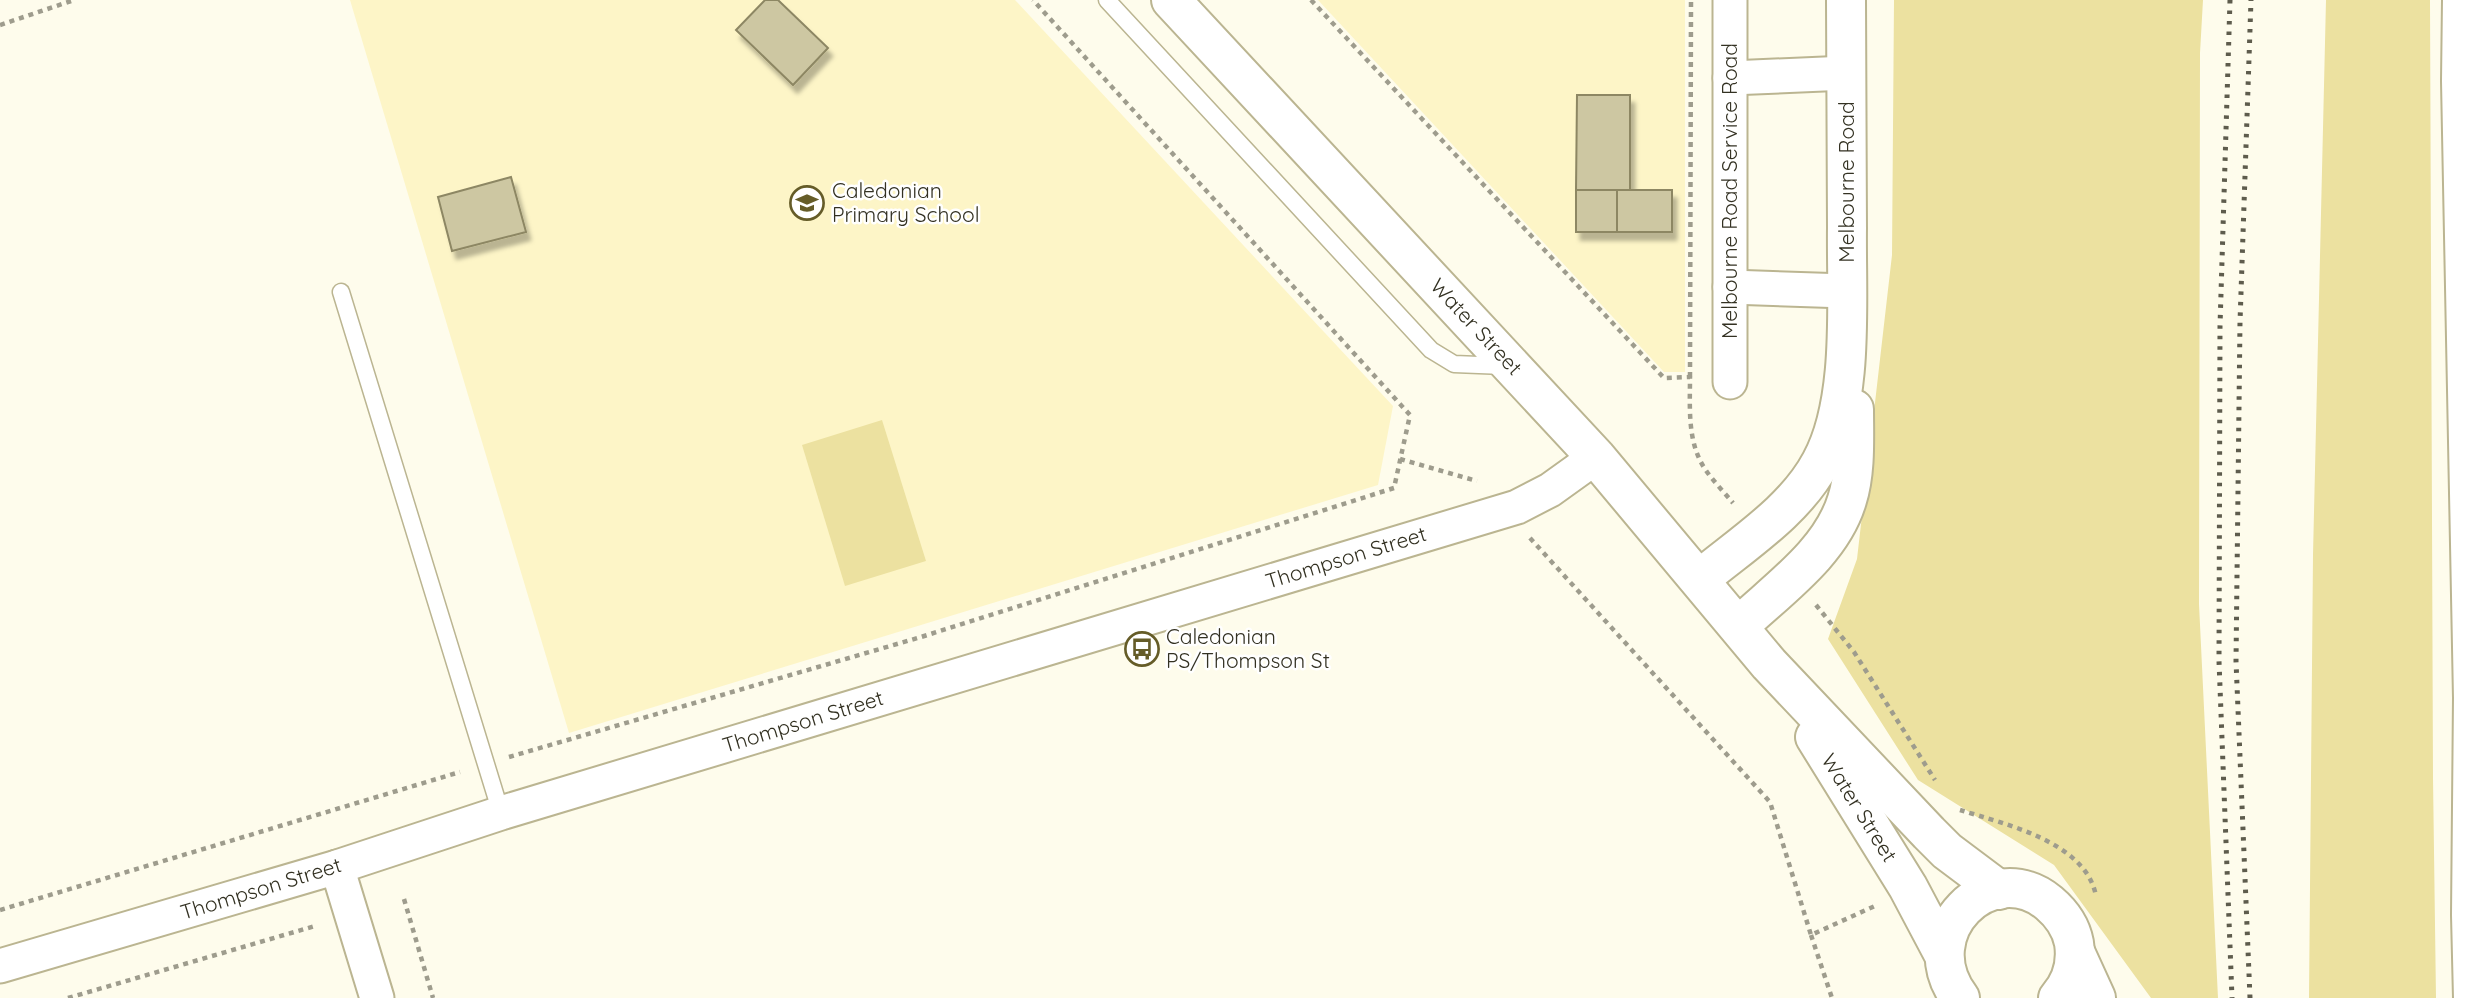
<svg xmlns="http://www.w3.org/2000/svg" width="2477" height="998" font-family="Quicksand,sans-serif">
  <defs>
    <filter id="shadow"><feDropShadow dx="4.5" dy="8" stdDeviation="2" flood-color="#0004"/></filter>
  </defs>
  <rect width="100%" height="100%" fill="#fefcec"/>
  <g fill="#fdf5c7">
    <path d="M350,0h665l378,406 -15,79 -809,248z"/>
    <path d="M1318,0h367v372h-21z"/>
  </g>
  <g fill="#ece1a0">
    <path d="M1894,0h309l-3,53 -1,551 19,394h-67l-97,-133 -136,-85 -90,-141 29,-80 35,-304z"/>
    <path d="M2326,0h104l3,778 3,220h-127l4,-443z"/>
    <path d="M882,420l44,141 -81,25 -43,-141z"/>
  </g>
  <g fill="#cdc7a2" stroke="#8d8764" stroke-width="2" filter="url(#shadow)">
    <path d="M765,0h13l50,48 -35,37 -57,-55z"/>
    <path d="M1577,95h53v95h-54z"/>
    <path d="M511,177l15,55 -74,19 -14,-54z"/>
    <rect x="1576" y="190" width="41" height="42"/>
    <rect x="1617" y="190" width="55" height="42"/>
  </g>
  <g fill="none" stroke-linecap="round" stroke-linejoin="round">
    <g stroke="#bbb591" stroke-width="19">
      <g id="lane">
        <path d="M1107,0l324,350 23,14 50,2"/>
        <path d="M341,292l160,521"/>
      </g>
    </g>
    <g stroke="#bbb591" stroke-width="37">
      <g id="street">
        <path d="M1730,78l117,-5"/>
        <path d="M1730,287l116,4"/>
        <path d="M1730,382v-382"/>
        <path d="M337,867l40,131"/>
        <path d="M0,966l337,-99 164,-54 1016,-306 33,-17 46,-33"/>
      </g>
    </g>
    <g stroke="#bbb591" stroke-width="42">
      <g id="secondary">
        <path d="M1171,0l425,457 173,207 160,169 18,18 52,39"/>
        <path d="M2462,0l-1,81 12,617 -2,217 2,83"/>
        <path d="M1700,579c42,-35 95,-68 121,-117 34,-62 25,-164 26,-234 0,-76 0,-152 -1,-228"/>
        <path d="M1739,626c39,-37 92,-73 108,-126 9,-28 7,-62 7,-91"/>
        <path d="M1815,737l93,150 36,68"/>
        <path d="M2075,952l21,46"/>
        <path d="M1960,998c-49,-65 30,-143 89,-95 13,11 22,24 25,40 3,20 -3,40 -16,55"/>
      </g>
    </g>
    <g stroke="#9e9c8d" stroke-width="4.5" stroke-dasharray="5 5" stroke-linecap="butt">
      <path d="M1311,0l353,378 26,-1c0,31 -3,65 15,92 8,12 19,23 28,34"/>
      <path d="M0,25l74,-25"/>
      <path d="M1690,377l1,-377"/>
      <path d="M1400,459l77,22"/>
      <path d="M1530,538l240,264 41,133 66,-30"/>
      <path d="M1816,605l38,47 81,128"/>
      <path d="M509,757l412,-120 473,-149 16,-73 -377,-415"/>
      <path d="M1960,810c45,14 126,32 136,86"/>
      <path d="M404,899l29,99"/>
      <path d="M0,910l460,-138"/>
      <path d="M1811,935l21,63"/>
      <path d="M68,998l247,-72"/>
    </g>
    <use href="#lane" stroke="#fff" stroke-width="16"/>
    <use href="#street" stroke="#fff" stroke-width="33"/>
    <use href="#secondary" stroke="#fff" stroke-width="38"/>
    <g stroke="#5e5c4d" stroke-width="5" stroke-dasharray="3.5 7" stroke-linecap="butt">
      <path d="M2230,0l-10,326 -1,335 13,337"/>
      <path d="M2250,998l-14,-337 4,-339 11,-322"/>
    </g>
  </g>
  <defs>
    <g id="school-ring" transform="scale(1.75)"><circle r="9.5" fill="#fff" stroke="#655c28" stroke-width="1.5"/><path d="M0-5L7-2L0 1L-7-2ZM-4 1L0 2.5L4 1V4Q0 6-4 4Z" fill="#655c28"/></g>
    <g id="bus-ring" transform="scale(1.75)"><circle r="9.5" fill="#fff" stroke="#655c28" stroke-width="1.5"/><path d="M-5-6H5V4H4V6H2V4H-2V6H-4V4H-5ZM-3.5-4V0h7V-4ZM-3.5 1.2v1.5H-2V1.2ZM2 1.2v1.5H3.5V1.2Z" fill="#655c28"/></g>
  </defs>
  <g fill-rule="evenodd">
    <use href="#school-ring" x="807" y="203"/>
    <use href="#bus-ring" x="1142" y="649"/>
  </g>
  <g text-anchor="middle" stroke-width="5" stroke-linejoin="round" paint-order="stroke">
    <g font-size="21" fill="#333122" stroke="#fff">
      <text transform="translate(1847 182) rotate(-90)" y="7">Melbourne Road</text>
      <text transform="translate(1730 191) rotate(-90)" y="7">Melbourne Road Service Road</text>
      <text transform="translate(1476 327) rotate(47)" y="7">Water Street</text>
      <text transform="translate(1346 558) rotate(-17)" y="7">Thompson Street</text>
      <text transform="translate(803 722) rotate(-17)" y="7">Thompson Street</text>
      <text transform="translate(1859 808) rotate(58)" y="7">Water Street</text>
      <text transform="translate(261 889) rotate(-17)" y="7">Thompson Street</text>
    </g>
    <g font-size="21" fill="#333122" stroke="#fff" text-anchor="start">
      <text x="832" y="198">Caledonian<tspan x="832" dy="24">Primary School</tspan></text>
      <text x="1166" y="644">Caledonian<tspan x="1166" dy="24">PS/Thompson St</tspan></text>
    </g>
  </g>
</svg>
